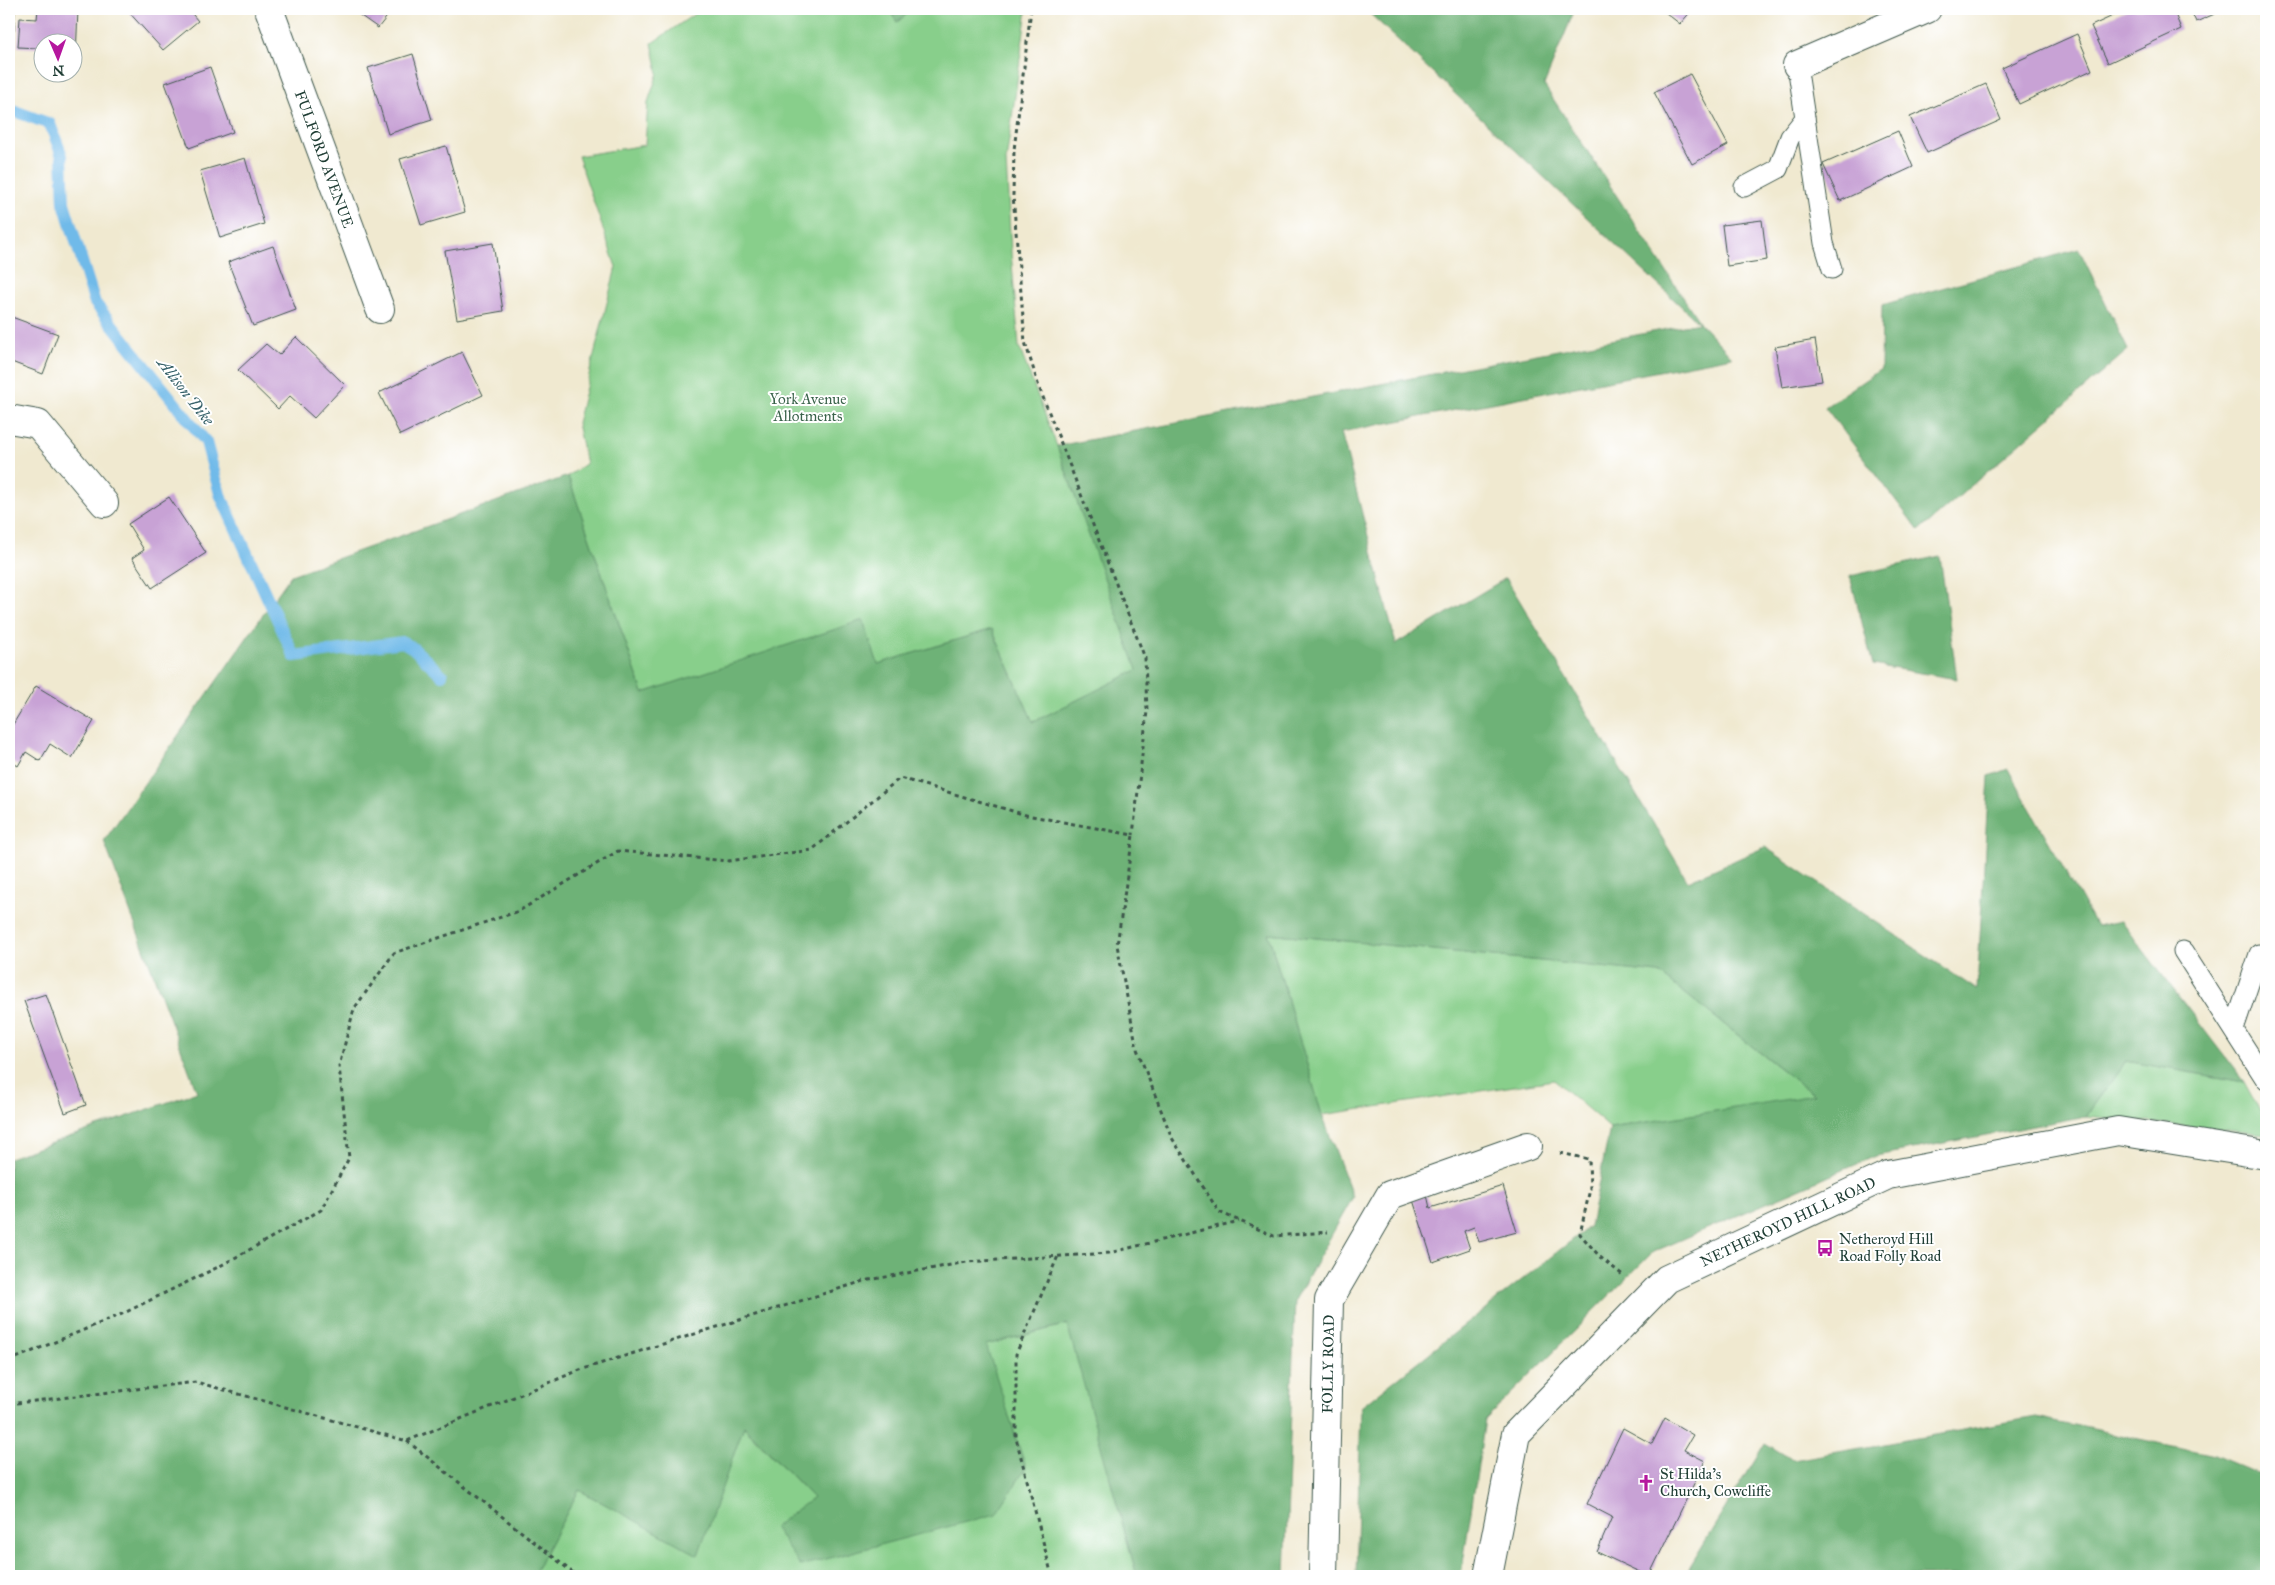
<svg xmlns="http://www.w3.org/2000/svg" width="2275" height="1585" font-family="'IM FELL Great Primer',serif">
  <rect width="100%" height="100%" fill="#fff"/>
  <filter id="ink" filterUnits="userSpaceOnUse"><feTurbulence type="fractalNoise" baseFrequency=".02" numOctaves="2"/><feDisplacementMap in="SourceGraphic" scale="10" xChannelSelector="R" yChannelSelector="G"/><feConvolveMatrix kernelMatrix="1 2 1 2 8 2 1 2 1" color-interpolation-filters="sRGB"/></filter>
  <filter id="wash" filterUnits="userSpaceOnUse"><feTurbulence type="fractalNoise" baseFrequency=".0096" numOctaves="4" result="noise"/><feDisplacementMap in="SourceGraphic" scale="20" xChannelSelector="R" yChannelSelector="G"/><feGaussianBlur stdDeviation="1.12" result="paint"/><feColorMatrix in="noise" values="0 0 0 0 0 0 0 0 0 0 0 0 0 0 0 0 0 1.4 0 .05"/><feComposite in="paint" operator="in"/></filter>
  <g filter="url(#wash)">
    <rect width="100%" height="100%" fill="#f0e9d0"/>
    <g fill="#88cf8b" stroke="#548660">
      <path d="M702,9h186l9,13 16,-13h114l-21,152 5,91 8,95 38,99 81,224 -105,52 -41,-93 -114,35 -15,-43 -220,72 -75,-217 18,-12 -9,-41 39,-156 -38,-111 67,-11 3,-43 10,-29 -6,-30z"/>
      <path d="M1268,933l391,40 156,123 -205,32 -56,-48 -232,35z"/>
      <path d="M2126,1061l118,21 22,40v12l-180,-18z"/>
      <path d="M1068,1324l69,252h-604l46,-86 119,64 45,-128 70,72 -13,68 186,-221z"/>
    </g>
    <g fill="#6eb277" stroke="#467856">
      <path d="M888,9h25l-16,13z"/>
      <path d="M1365,9h210l-31,76 156,238 32,34 -391,75 55,212 110,-66 182,303 77,-34 212,143 12,-214 19,-7 88,157 25,-5 123,161 -118,-21 -40,55 -210,40 -223,96 -168,168 -24,156h-105l5,-169 229,-181 20,-98 204,-33 -155,-122 -391,-40 54,182 31,82 -58,103 -10,276h-148l-70,-252 -81,21 40,123 -30,46 -196,52 -26,-39 39,-29 -69,-72 -46,129 -119,-65 -46,86h-524v-418l188,-66 -93,-251 187,-266 277,-99 75,217 220,-73 15,44 114,-35 41,93 104,-52 -80,-224 642,-123z"/>
      <path d="M2079,249l49,101 -209,181 -94,-124 56,-38 1,-64z"/>
      <path d="M1940,556l17,123 -84,-14 -23,-89z"/>
      <path d="M2036,1417l178,38 52,22v99h-582l81,-133 28,17z"/>
    </g>
    <g fill="none" stroke-linecap="round" stroke-linejoin="round">
      <path stroke="#70bae9" stroke-width="12" d="M9,109l41,15 12,32 2,47 31,100 111,139 14,52 74,162 109,-14 10,6 29,27"/>
    </g>
    <g id="blocks">
      <g fill="#c8a2d5">
        <path d="M9,9h6l-1,22h-5z"/>
        <path d="M38,9h40l-2,48h-4v-15h-30v14h-5v-8l-19,-1 2,-29 17,1z"/>
        <path d="M126,9h62l10,12 -35,29z"/>
        <path d="M351,9h42l-15,19z"/>
        <path d="M1661,9h32l-13,15z"/>
        <path d="M2128,9h45l8,20 -73,34 -17,-37z"/>
        <path d="M2190,9h36l-30,13z"/>
        <path d="M2077,34l15,36 -73,34 -17,-36z"/>
        <path d="M413,54l19,66 -44,14 -20,-66z"/>
        <path d="M210,67l23,65 -44,16 -24,-65z"/>
        <path d="M1690,74l38,71 -36,19 -38,-72z"/>
        <path d="M1986,84l15,36 -74,33 -17,-36z"/>
        <path d="M1898,131l15,36 -73,34 -17,-37z"/>
        <path d="M446,146l19,66 -44,13 -21,-66z"/>
        <path d="M245,158l19,66 -44,14 -20,-67z"/>
        <path d="M1762,220l5,40 -40,6 -5,-41z"/>
        <path d="M493,243l10,68 -46,8 -12,-68z"/>
        <path d="M273,246l23,64 -43,16 -25,-64z"/>
        <path d="M9,316l49,18 -15,40 -34,-13z"/>
        <path d="M296,337l49,48 -31,33 -24,-22 -12,13 -40,-39 28,-26 13,11z"/>
        <path d="M1815,340l7,41 -40,6 -7,-40z"/>
        <path d="M462,352l21,43 -83,40 -21,-42z"/>
        <path d="M169,497l37,56 -54,35 -20,-30 12,-8 -16,-26z"/>
        <path d="M36,686l58,35 -22,37 -22,-14 -10,17 -14,-9 -8,14 -9,-6v-29z"/>
        <path d="M46,994l40,111 -21,8 -41,-112z"/>
        <path d="M1503,1186l14,46 -38,10 -5,-15 -10,4 6,18 -37,13 -20,-62 14,-5 3,13z"/>
        <path d="M1665,1418l28,17 -9,15 21,11 -56,115h-1l-51,-24 15,-35 -25,-13 36,-76 29,16z"/>
      </g>
    </g>
  </g>
  <g filter="url(#ink)">
    <use href="#blocks" fill-opacity="0" stroke="#3e574b" stroke-width="1"/>
    <g fill="none" stroke-linecap="round" stroke-linejoin="round">
      <g stroke="#3e574b" stroke-width="21">
        <g id="service">
          <path d="M1797,65l27,178 8,26"/>
          <path d="M1744,187l34,-18 12,-32 15,-19"/>
          <path d="M2183,951l83,129"/>
          <path d="M2234,1029l25,-75"/>
        </g>
      </g>
      <g stroke="#3e574b" stroke-width="30">
        <g id="minor">
          <path d="M269,9l111,300"/>
          <path d="M1797,65l130,-56"/>
          <path d="M9,419l29,5 66,79"/>
          <path d="M1323,1576l6,-276 61,-105 138,-49"/>
          <path d="M1488,1576l28,-142 151,-155 221,-104 230,-44 148,24"/>
        </g>
      </g>
      <g stroke="#3e574b" stroke-width="3" stroke-dasharray="4 4" stroke-linecap="butt">
        <path d="M1031,9l-17,141 -1,45 12,147 14,45 106,271 2,53 -14,124"/>
        <path d="M1560,1153l29,6 1,30 -10,45 20,23 24,19"/>
        <path d="M9,1361l113,-47 98,-48 101,-56 28,-52 -10,-92 15,-57 40,-56 125,-42 99,-60 110,10 84,-11 88,-72 126,37 107,20 -16,110 20,104 35,89 47,74 55,24 54,-4"/>
        <path d="M9,1404l187,-22 211,59 173,-71 284,-89 103,-19 142,-9 130,-32"/>
        <path d="M407,1441l170,135"/>
        <path d="M1052,1576l-36,-138v-84l42,-98"/>
      </g>
      <use href="#service" stroke="#fff" stroke-width="19"/>
      <use href="#minor" stroke="#fff" stroke-width="28"/>
    </g>
  </g>
  <defs>
    <g id="bus-bare" transform="scale(1.35)"><path d="M-5-6H5V4H4V6H2V4H-2V6H-4V4H-5ZM-3.5-4V0h7V-4ZM-3.5 1.2v1.5H-2V1.2ZM2 1.2v1.5H3.5V1.2Z" fill="#b5179e" stroke="#fff" stroke-width="2.5" paint-order="stroke"/></g>
    <g id="church-bare" transform="scale(1.35)"><path d="M-1.2-6h2.4v3.5h3.3v2.4h-3.3V6h-2.4V-.1h-3.3v-2.4h3.3Z" fill="#b5179e" stroke="#fff" stroke-width="2.5" paint-order="stroke"/></g>
  </defs>
  <g fill-rule="evenodd">
    <use href="#bus-bare" x="1825" y="1248"/>
    <use href="#church-bare" x="1646" y="1483"/>
  </g>
  <g text-anchor="middle" stroke-width="4" stroke-linejoin="round" paint-order="stroke">
    <g font-size="15" fill="#1f3d34" stroke="#fff">
      <text transform="translate(324 159) rotate(70)" y="5">FULFORD AVENUE</text>
      <text transform="translate(1788 1222) rotate(-25)" y="5">NETHEROYD HILL ROAD</text>
      <text transform="translate(1328 1364) rotate(-89)" y="5">FOLLY ROAD</text>
    </g>
    <g font-size="15" fill="#39624a" stroke="#fff">
      <text x="808" y="404">York Avenue<tspan x="808" dy="17">Allotments</tspan></text>
    </g>
    <g font-size="15" fill="#1f3d34" stroke="#fff" text-anchor="start">
      <text x="1839" y="1244">Netheroyd Hill<tspan x="1839" dy="17">Road Folly Road</tspan></text>
      <text x="1660" y="1479">St Hilda's<tspan x="1660" dy="17">Church, Cowcliffe</tspan></text>
    </g>
    <g font-size="16" font-style="italic" fill="#37626a" stroke="#fff">
      <text transform="translate(186 391) rotate(52)" y="6">Allison Dike</text>
    </g>
  </g>
  <rect width="2275" height="1585" fill="none" stroke="#fff" stroke-width="30"/>
  <g transform="translate(58 58) rotate(178)"><circle r="24" fill="#ffffff" stroke="#a5b1ae"/>
  <path d="M0-4L9 19L0 12L-9 19Z" fill="#b5179e"/>
  <text y="-8" font-size="14" font-weight="bold" text-anchor="middle" fill="#1f3d34">N</text>
  </g>
</svg>
